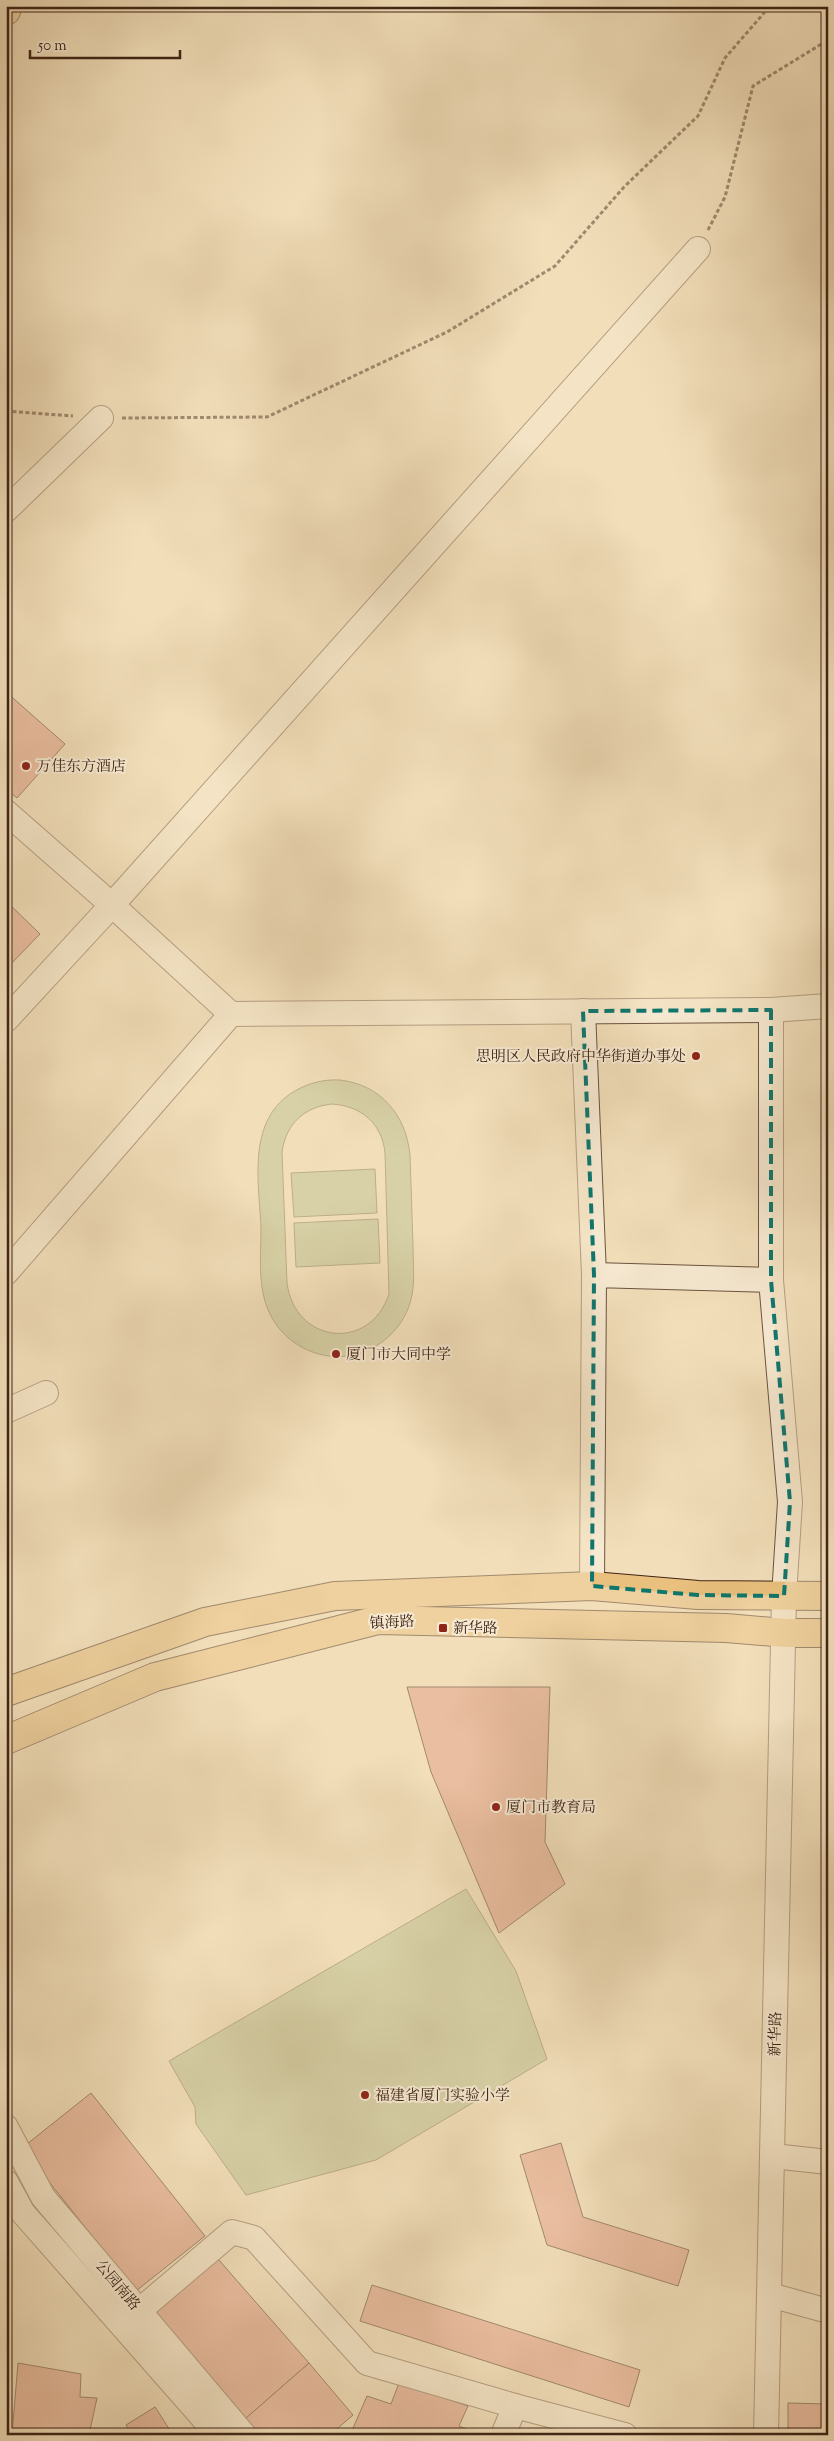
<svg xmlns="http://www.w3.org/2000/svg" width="834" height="2441" font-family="'Sorts Mill Goudy','Noto Serif SC',serif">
  <rect width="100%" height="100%" fill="#f2dfba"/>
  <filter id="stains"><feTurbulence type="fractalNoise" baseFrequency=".004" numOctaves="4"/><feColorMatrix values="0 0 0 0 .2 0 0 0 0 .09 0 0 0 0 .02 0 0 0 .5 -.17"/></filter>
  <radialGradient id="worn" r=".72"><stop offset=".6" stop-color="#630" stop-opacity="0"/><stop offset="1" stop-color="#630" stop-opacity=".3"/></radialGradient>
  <g fill="#b9c291" stroke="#7c7354" fill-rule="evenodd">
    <path d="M340,1080c41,5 66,35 70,75 1,30 2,60 3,91 0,16 2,33 -1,49 -7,38 -44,66 -83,61 -25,-3 -48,-19 -59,-42 -13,-26 -9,-59 -9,-86 -2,-45 -14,-104 29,-134 15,-10 32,-15 50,-14zM332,1104c29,2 50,19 53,49l4,141c-19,58 -94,50 -102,-11l-5,-131c4,-28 22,-45 50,-48z"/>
    <path d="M375,1169l2,44 -83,4 -3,-44z"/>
    <path d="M378,1219l2,44 -84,4 -2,-44z"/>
    <path d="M466,1889l50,82 31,88 -171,101 -130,35 -50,-71 -1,-17 -26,-46z"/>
  </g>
  <g fill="#e09782" stroke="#3f2416">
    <path d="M6,692l59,52 -48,54 -11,-9z"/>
    <path d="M6,901l34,33 -34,35z"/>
    <path d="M407,1687h143l-5,155 20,42 -66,49 -68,-161z"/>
    <path d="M91,2093l114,143 -69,55 -114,-143z"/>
    <path d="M561,2143l22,74 106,33 -11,36 -131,-41 -27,-90z"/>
    <path d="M218,2259l91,104 -64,56 -91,-105z"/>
    <path d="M372,2285l268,85 -11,37 -269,-86z"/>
    <path d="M18,2363l63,11 -1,23 17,1 -8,37h-77z"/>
    <path d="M309,2363l44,52 -23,20h-72l-13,-16z"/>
    <path d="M399,2383l69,23 -9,20 22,9h-131l17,-39 24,8z"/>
    <path d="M788,2403l40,1v31h-40z"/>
    <path d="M155,2407l18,28h-41l-6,-10z"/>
  </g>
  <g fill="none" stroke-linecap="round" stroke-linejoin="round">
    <g stroke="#6c533f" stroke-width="26">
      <g id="minor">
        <path d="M698,249l-586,656 119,109 540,-4"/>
        <path d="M6,510l95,-92"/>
        <path d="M6,812l106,93 -106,115"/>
        <path d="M583,1011l11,264"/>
        <path d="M6,1273l225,-259"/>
        <path d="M771,1280v-270l57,-4"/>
        <path d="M6,1411l40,-18"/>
        <path d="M592,1586l2,-311 177,5 19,222 -6,94 -18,839"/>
        <path d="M6,2127l37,70 201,238"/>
        <path d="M773,2156l55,6"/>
        <path d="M6,2182l17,31 195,222"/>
        <path d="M770,2295l58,16"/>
        <path d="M140,2310l92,-78 22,6 113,125 148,43"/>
        <path d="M503,2435l12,-29 110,29"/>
      </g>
    </g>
    <g stroke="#3f2416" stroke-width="30">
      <g id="major">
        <path d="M6,11l2,-5"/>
        <path d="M6,1692l199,-70 130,-26 257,-10 106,9 130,1"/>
        <path d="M6,1740l149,-63 223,-57 348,8 59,5h43"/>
      </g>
    </g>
    <g stroke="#3f2416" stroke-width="3" stroke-dasharray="4 2.5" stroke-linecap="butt">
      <path d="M708,230l17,-33 28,-111 75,-46"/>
      <path d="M6,411l67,5"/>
      <path d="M122,418l145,-1 180,-85 108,-66 69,-79 74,-71 27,-58 45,-52"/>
    </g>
    <use href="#minor" stroke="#f7ead2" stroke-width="24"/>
    <use href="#major" stroke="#e9c07d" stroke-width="28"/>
  </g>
  <path d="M0 0H834V2441H0ZM771,1010v270l19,222 -6,94 -86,-1 -106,-9 2,-311 -11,-264z" fill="#f2dfba" fill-opacity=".55" fill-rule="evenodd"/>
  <path fill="none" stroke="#0f766e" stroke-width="4" stroke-dasharray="10 6" stroke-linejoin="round" d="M771,1010v270l19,222 -6,94 -86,-1 -106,-9 2,-311 -11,-264z"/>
  <g fill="#8f2418" stroke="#f7ead2" stroke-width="2">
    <circle cx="26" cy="766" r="5"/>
    <circle cx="696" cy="1056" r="5"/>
    <circle cx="336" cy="1354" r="5"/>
    <rect x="438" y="1623" width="10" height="10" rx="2.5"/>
    <circle cx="496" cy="1807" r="5"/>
    <circle cx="365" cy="2095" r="5"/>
  </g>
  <g text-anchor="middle" stroke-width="4" stroke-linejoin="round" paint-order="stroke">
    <g font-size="15" fill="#3f2416" stroke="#f7ead2" text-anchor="start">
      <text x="36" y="771">万佳东方酒店</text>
      <text x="686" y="1061" text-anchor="end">思明区人民政府中华街道办事处</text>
      <text x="346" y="1359">厦门市大同中学</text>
      <text x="453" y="1633">新华路</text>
      <text x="506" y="1812">厦门市教育局</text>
      <text x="375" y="2100">福建省厦门实验小学</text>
    </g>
    <g font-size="15" fill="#3f2416" stroke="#f7ead2">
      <text transform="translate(392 1622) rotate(-3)" y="5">镇海路</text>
      <text transform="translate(775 2034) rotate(-89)" y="5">新华路</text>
      <text transform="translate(118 2285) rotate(50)" y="5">公园南路</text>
    </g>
  </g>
  <rect width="834" height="2441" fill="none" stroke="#f2dfba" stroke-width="25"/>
  <rect x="8" y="8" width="819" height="2426" fill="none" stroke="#3f2416" stroke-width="2.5"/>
  <rect x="12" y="12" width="809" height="2416" fill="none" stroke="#3f2416"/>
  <path d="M30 50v8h150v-8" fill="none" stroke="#3f2416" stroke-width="2.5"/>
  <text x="38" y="50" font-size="15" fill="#3f2416" stroke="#f7ead2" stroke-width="4" paint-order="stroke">50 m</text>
  <rect width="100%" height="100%" filter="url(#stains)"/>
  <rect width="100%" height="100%" fill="url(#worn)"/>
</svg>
